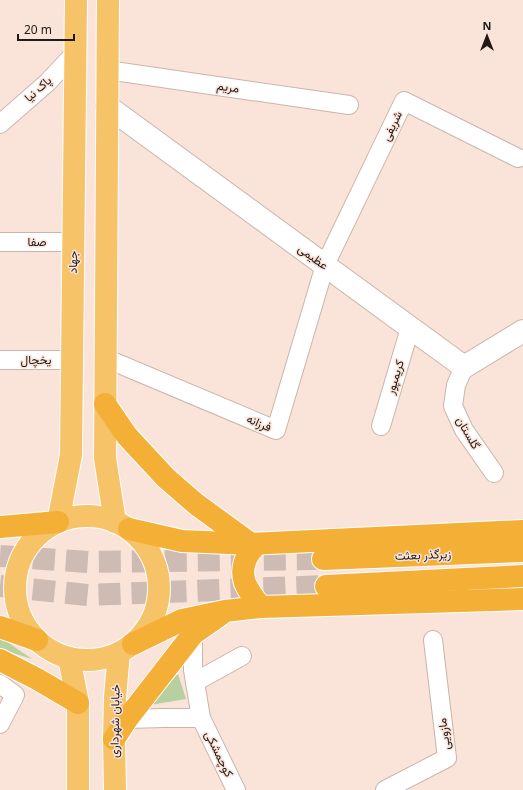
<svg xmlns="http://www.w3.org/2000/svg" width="523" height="790" font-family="'Noto Sans',Vazirmatn,sans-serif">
  <rect width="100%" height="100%" fill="#fae4da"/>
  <g fill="#b6d19f">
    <path d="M0,637l32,22 -32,-10z"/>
    <path d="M178,674l8,25 -36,6 13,-17z"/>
  </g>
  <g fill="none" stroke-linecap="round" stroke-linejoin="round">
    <g stroke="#cebbb3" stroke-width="22" stroke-dasharray="22 11" stroke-linecap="butt">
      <path d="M0,556l88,6 235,-3"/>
      <path d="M0,586l88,9 238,-9"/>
    </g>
    <g stroke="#cab5ab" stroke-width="20">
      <g id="minor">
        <path d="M107,70l242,35"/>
        <path d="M0,124l48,-42 27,-29"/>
        <path d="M0,242h73"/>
        <path d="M105,358l171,72 49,-165 79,-164 114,57"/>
        <path d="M0,360h72"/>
        <path d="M464,367l-8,18 -3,21 11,24 30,43"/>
        <path d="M381,426l29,-98"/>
        <path d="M193,634v36l8,48 35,72"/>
        <path d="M195,682l47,-26"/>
        <path d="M0,684l15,11 -15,29"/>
        <path d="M127,719l37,-1h37"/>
        <path d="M385,790l62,-32 -14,-118"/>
      </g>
    </g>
    <g stroke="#cab5ab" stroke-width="24">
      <path id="tertiary" d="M107,106l357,261 59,-36"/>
    </g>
    <g stroke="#fff" stroke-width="24">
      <g id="primary">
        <path d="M108,0l-3,458 10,64"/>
        <circle cx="87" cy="588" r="72"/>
        <path d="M58,522l13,-67 5,-455"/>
        <path d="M69,658l9,45v87"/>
        <path d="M115,790l-1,-51 1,-42 4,-44"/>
      </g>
    </g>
    <g stroke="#fff" stroke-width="24">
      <g id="trunk">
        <path d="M105,404l22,32 39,42 30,26 55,40"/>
        <path d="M0,527l58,-5"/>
        <path d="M129,529l53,12 69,3 272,-13"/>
        <path d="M258,544c-12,9 -18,24 -13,39 4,9 10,17 16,24"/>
        <path d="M323,559l200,-8"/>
        <path d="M326,586l197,-10"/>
        <path d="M0,627l37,13"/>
        <path d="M133,644l49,-24 43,-9 36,-4 262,-8"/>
        <path d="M0,660l37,19 41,24"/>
        <path d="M114,739l13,-20 66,-85 27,-19"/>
      </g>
    </g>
    <use href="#minor" stroke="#fff" stroke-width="18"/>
    <use href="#tertiary" stroke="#fff" stroke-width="22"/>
    <use href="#primary" stroke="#f6c368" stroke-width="22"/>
    <use href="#trunk" stroke="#f3af36" stroke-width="22"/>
  </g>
  <g text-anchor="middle" stroke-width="3" stroke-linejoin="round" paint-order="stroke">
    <g font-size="12" fill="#201915" stroke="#fae4da">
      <text transform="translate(228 87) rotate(8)" y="4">مریم</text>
      <text transform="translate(38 89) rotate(-42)" y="4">پاک نیا</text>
      <text transform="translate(392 126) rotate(-64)" y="4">شریفی</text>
      <text x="37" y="246">صفا</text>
      <text transform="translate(313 257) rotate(36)" y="4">عظیمی</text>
      <text transform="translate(73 262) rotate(-89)" y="4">جهاد</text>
      <text x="36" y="364">یخچال</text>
      <text transform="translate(395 377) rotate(-73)" y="4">کریمپور</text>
      <text transform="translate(259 423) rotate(23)" y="4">فرزانه</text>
      <text transform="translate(468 433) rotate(60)" y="4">گلستان</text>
      <text transform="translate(423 555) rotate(-2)" y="4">زیرگذر بعثت</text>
      <text transform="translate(115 721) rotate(-89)" y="4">خیابان شهرداری</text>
      <text transform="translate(444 734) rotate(-97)" y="4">مازویی</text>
      <text transform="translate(219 754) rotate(64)" y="4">کوچمشکی</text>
    </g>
  </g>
  <g transform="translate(487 36)" stroke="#fae4da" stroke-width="3" paint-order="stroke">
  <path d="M0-3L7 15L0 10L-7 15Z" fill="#201915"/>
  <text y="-6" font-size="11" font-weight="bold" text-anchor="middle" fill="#201915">N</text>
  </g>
  <path d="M18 34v6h56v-6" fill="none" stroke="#201915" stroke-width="2"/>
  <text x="24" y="34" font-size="12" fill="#201915" stroke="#fae4da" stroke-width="3" paint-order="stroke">20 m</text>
</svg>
